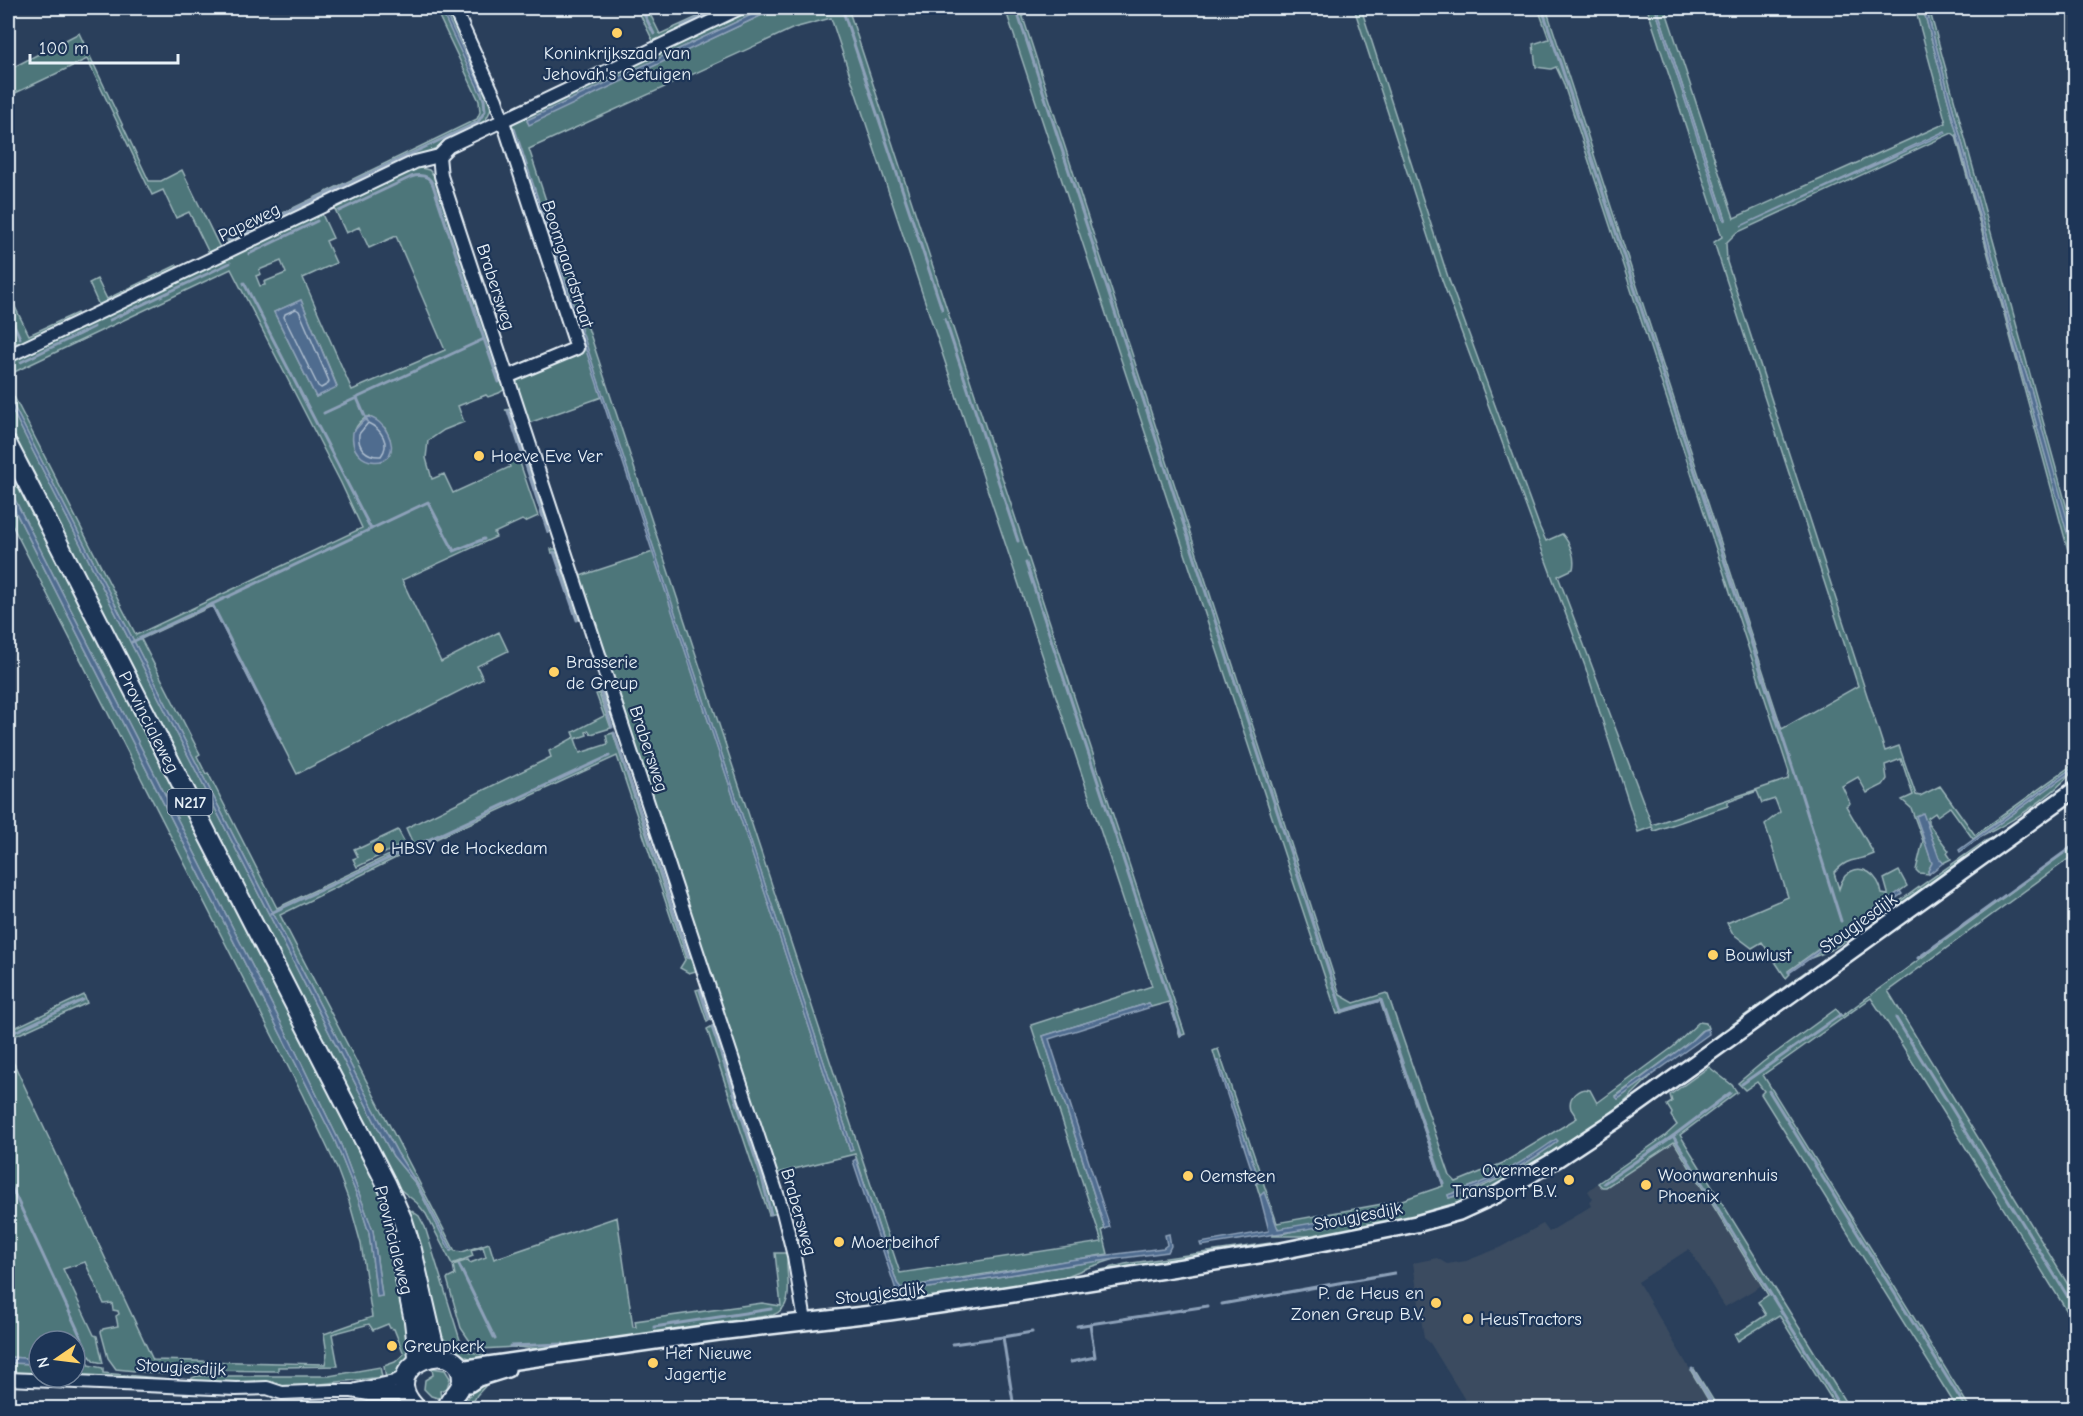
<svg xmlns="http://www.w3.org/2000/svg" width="2083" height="1416" font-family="'Comic Neue',sans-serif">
  <rect width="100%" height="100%" fill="#2a3f5b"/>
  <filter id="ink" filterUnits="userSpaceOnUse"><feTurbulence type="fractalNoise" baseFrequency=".0167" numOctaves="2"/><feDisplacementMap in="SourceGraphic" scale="12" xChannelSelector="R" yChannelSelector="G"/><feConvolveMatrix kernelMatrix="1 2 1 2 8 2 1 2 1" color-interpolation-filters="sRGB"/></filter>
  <g filter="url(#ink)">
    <path fill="#3a4b60" d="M1673,1141l89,144 -37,22 -36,-58 -51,33 75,126h-243l-40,-65 -6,-5 -11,-75 24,-5 10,6 19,-3 33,-13 44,-24 6,8 42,-26 -2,-4 4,-3 -5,-8 10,-8 4,4h4z"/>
    <g fill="#4e767a" stroke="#9bb4b9" stroke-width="1.5" fill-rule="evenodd">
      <path d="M435,8h15l42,92c-1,14 -6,22 -18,30l-244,116 -3,-6 250,-121 3,-7 -1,-11z"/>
      <path d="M637,8h10l13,26 57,-26h13l-76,35z"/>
      <path d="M750,8h16l-239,113 2,3 248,-116h71l337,1026 -5,2 -11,-34 -18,5 -2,-4 -106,33 62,193 -3,1 6,24 -208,34 -3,-5 -42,-129 -81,20 -197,-597 76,-25 197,599 3,-1 -339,-1022 88,269 -76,27 -12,-39 1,-6 65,-29 -72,-226zM831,18l321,968 -121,39 71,217 -202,31 -371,-1124 265,-121z"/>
      <path d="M1005,8h15l320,987 14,8 32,-10 2,2 62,181 6,6 47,-19 74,-45c-2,-3 -4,-6 -6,-9 -4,-13 9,-22 19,-19l7,13 76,-56 26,-25 7,1 2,5 -7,3 -10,10 -75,55 2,3 34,-24 -44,43 -51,33 -74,43 -20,9 -32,11 -109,22h-50l31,-7 15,-6 -39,6 -3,-3 -12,-33 -4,3 -4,-13 4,-1 -42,-121h-2l-3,-10 5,-2 59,174 122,-22 44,-15 -63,-185 -43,13zM1557,1142c-32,24 -68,46 -108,56l-1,-3 52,-19z"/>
      <path d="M1354,8h7l87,269 92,251 6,13 16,-7c8,9 14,23 11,35l-15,7 94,249 136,-46 1,-7 -226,-690 -7,-15 -5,2 -15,-2 -3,-23 16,-5 -11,-31h8l236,721 76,-43 -144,-444 8,-5 -75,-229h8l70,212 1,-1 -69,-211h8l69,210 212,-95 -31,-115h8l92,340 56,197 4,16v15l-119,-440 -4,-3 -216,100 -10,10 1,19 158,489 14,-5 17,49 4,1 20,-10 35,49 100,-72v3l-102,73 -23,-32 -13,9 -2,-3 -7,5v5l21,28 -2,2 4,6 -8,4 -4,-5 -16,-44 -6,2 15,47 -4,8 1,3 -10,-1 -3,-3 7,-29 -12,-33 -9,-8 11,-5 -12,-36 -16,6 2,14 -4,6 -16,8 -9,-16 -16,9 8,17 -4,3 28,48c-18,9 -24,1 -40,19l5,16c1,-4 3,-9 6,-13 16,-16 35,0 37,18l6,1v-2l-4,-14 15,-8 8,15 -119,85 2,3 -4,4 -24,-36 -10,6 -20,-15 -5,-10 61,-26 -23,-73 15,-12 -5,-13 -13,4 -5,-12 -29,11v4l-74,25 -2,-4 -14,5 -53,-166 -143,-386z"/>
      <path d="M1926,8h3l146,529v15l-44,-163 -17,-53z"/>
      <path d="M79,33l70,148h12l21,-11 39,80 -11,5 -21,-43 -13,6 -13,-28 -11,5 -65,-136 -78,37 -1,-26z"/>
      <path d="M417,167l12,3 8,9 68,210 -6,4 -11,4 -2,-2 -28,11 6,16 -20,8 -16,11 -2,17 6,21 12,-5 9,19 57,-26 -3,-6 11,-4 20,59 -13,6 -3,-2 -28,13 2,4 -94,43 39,82 58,-30 9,19 -31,15 6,13 -186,95 -85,-168 -71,33 59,115 -3,2 9,18 2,-1 69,135 136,-64 -7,-16 145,-71 -2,-6 26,-14 -2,-5 31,-16 -8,-22 9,-3 11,34 -1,2 -12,-33 -2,-1 -2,1 12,34 -20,6 -2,-3 -3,1 1,3 -12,4 5,14 28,-9 -2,-9 7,-2 74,225 4,-1 -74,-225 2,-1 80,239 -10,3 -9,-5 5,-8 -68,-204 -203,93 -134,66 175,336 7,1 27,-9 5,16 123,-42 16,110h3l-1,-6 127,-18 19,3 -6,-53h13l-1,10c0,19 8,44 -14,52l-229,34 -29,-2 -34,2 -7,-2 -13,-19 -14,-49 8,-4 -2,-10 15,-5 2,3 16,-6 -3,-10 -12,3 2,6 -21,8 -26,-50 -9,-11 -21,-17 -343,-665 -15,-41 -15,-27 -15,-22v-29l374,734 11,20 23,28 35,67 1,-1 -34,-65 -20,-31 -35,-65 -355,-694v-10l128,250 226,-107 -21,-45 -110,-214 -223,106v-15l313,-148 12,26 -7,3 10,22 -33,15 49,112 93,-40 -49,-114 -27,12 -10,-21 -13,6 -13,-28zM281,261l5,12 -22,9 1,3 -5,1 -4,-10 5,-2 -2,-4zM301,300l36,86 -21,11 -42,-85zM369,416l16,12 5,11 -33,13c-8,-14 -3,-29 12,-36z"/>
      <path d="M177,265v5l-77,38 -11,-25 8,-4 10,20z"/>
      <path d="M8,293l21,42 48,-22 2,5 -61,28 -4,-8 -5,3 4,8 -5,3z"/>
      <path d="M510,409h4l40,122 -4,2 -40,-122 -5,-1z"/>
      <path d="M8,457c10,21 22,42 31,63 11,29 19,50 38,75l288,563 14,31 11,36 20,133 -9,14 -15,8 -2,-14 11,-4 9,-8 -10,-25 -4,-1 -2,-4 -15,6 -4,-6 -37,10 6,32 -54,1h-6v4l-85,-1 -19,5 -58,-6 -8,-11 -7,-26 2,-3 15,-3 -2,-10 3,-2 -1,-3 -5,-1 -1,-7 -8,1 -19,-42 -22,7 31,66 3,1 6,27 -9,-2 -4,-5 -2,1v8l15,3v5l65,6v2l-93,-5v-10h4v-5l-4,-1v-19h-36v18l-31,-2v-306l145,309 172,4 2,-10 -3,-20 48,-17 -11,-73 -12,-43 -13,-35 -34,-72 -294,-577v-20l327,644 23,57 11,35 8,63h5l-9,-65 -32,-86 -46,-95 -287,-564z"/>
      <path d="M551,549h8l21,70 -2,1 -21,-66 -1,-2 -4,1z"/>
      <path d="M2075,769c-25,30 -62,52 -96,69z"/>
      <path d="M398,830l7,13 -48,24 -4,-8 5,-2 -4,-8 5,-2 1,1z"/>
      <path d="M2000,835l-134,98c6,-17 99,-77 119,-92z"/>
      <path d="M2075,845v9l-187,137 187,305v28l-178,-287 -26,-39 -108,77 207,333h-13l-196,-314 3,-3 -7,-9 -12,8 -7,-7 25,-21 73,-53 6,7z"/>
      <path d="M1875,912c-19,24 -35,36 -64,46z"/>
      <path d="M1821,963h3l-172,123 71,-55 85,-61z"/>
      <path d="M704,988l9,30 -6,4 -11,-32z"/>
      <path d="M84,995l3,8 -79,36v-8z"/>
      <path d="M714,1025l2,1 63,187 -10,2 -62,-186z"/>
      <path d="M1709,1067l23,18 5,7 -57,43 169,273h-12l-58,-93 -41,26 -3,-6 31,-20 -8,-13 10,-7 -94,-153 -68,45h-4l-4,-4 67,-47 12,-11 -6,-9 1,-3 -5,-8 5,-3 -2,-7z"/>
      <path d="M406,1207l13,9 6,11 35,113 8,11 15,4 1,7c-17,-2 -33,-12 -42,-26z"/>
      <path d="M1277,1242l4,3 -184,29v-3l28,-7z"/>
      <path d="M1121,1257l-34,11 -33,13 -146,22 -39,1 -1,-1 8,-8 20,-5 1,3z"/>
      <path d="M8,1363l31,1v11l-31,-2z"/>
      <path d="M380,1367l2,10 -88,10 -103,-5 1,-4 5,-2h132z"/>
      <path d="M432,1368l13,2 5,8 -3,10 -7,3 1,8 -10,-3 -7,-7 1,-9 8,-5z"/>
      <path d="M1694,1369l24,39h-5l-22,-37z"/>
      <path d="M489,1382l-12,13 -7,13h-9c8,-11 13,-24 28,-26z"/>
      <path d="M298,1406l96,2h-96z"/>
    </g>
    <g fill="#506c8f" stroke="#8da1b9" stroke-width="1.5">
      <path d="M440,8h3l38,79 3,14z"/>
      <path d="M766,8h11l-248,117 -2,-5z"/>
      <path d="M1655,8h2l69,212h-2z"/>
      <path d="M1923,8h3l88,328 17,53 41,147 3,25 -60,-213z"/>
      <path d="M513,129h2l338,1021 -3,1z"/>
      <path d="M1945,131l1,2 -205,93z"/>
      <path d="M301,300l36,87 -21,10 -42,-85z"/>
      <path d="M8,395l355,694 35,65 20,31 34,65 -2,1 -34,-67 -23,-28 -11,-20 -374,-734z"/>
      <path d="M367,417c9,1 17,8 21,17 18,37 -41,37 -35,-2z"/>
      <path d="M8,486l287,564 46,95 32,86 9,65 -5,1 -8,-64 -11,-35 -23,-57 -327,-644z"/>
      <path d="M2075,766v3l-115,83 -1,-2z"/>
      <path d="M1923,813l16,45 4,5 -14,11 -1,-3 4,-8 -16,-47z"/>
      <path d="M1900,891l2,3 -113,79 -1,-1z"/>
      <path d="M1149,1003l2,4 -102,32 61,188 -5,2 -62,-193z"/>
      <path d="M1708,1029l1,5 -91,65 -2,-2 75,-56 12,-11z"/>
      <path d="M1216,1061h2l42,121 -4,1z"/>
      <path d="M1556,1139l2,2c-34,26 -69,43 -109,57l-1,-3c42,-14 72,-30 108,-56z"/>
      <path d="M856,1159l41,124 4,5 85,-13 84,-15 93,-12 4,-3 -2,-10 4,-1 2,12 -3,6 -97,13 -174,28 -44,-132z"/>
      <path d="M1264,1192l14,37 40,-7 1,5 -118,19 -1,-3 69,-12 -9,-35z"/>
      <path d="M8,1357l31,2v5l-31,-1z"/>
    </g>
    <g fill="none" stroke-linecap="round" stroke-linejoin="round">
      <g stroke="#abbcce" stroke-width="1.5">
        <path d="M296,309l3,2 30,70 -1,3 -7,4 -3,-2 -34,-69 1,-3z"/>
        <path d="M368,423c13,6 23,20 13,33 -14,1 -24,-8 -22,-22z"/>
      </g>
      <g stroke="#8da1b9" stroke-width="3">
        <path d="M641,8l13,26"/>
        <path d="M842,8l100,301"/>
        <path d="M1016,8l326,1003 39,-11 62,183"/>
        <path d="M1542,8l258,782 41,131"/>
        <path d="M682,26l38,-18"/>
        <path d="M339,211l72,-34c10,-3 18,-2 22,8l51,154"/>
        <path d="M229,240l249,-118 7,-11 -1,-12"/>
        <path d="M249,254l68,-33"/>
        <path d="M244,283l127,246"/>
        <path d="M8,311l12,27"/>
        <path d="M945,319l73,222"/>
        <path d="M110,320l120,-57"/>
        <path d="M21,362l73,-35"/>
        <path d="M357,398l10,23"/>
        <path d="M508,411l40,121"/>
        <path d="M324,413l160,-74 15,43"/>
        <path d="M554,552l23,68"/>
        <path d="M1026,563l155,472"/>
        <path d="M212,604l68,135"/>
        <path d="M132,642l296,-140 26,49 30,-12"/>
        <path d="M601,693l11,34"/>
        <path d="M614,733l75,225"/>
        <path d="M271,913l338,-157"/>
        <path d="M1918,958l158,-114"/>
        <path d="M700,990l9,29"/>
        <path d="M1896,1018l180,292"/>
        <path d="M712,1027l50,151 9,36"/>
        <path d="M8,1035l75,-35"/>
        <path d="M1742,1084l98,-69"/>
        <path d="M1769,1091l197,317"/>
        <path d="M1673,1136l168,272"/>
        <path d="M8,1180l79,170"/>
        <path d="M1604,1183l69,-47 57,-43"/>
        <path d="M459,1265l36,74"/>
        <path d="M1222,1304l172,-31"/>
        <path d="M1090,1324l118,-18"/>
        <path d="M654,1327l117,-18"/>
        <path d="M1003,1337l29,-5"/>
        <path d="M953,1344l50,-7 11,71"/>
        <path d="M510,1346l53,-2"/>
        <path d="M1071,1362l24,-5 -5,-33 -13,2"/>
        <path d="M1692,1369l23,39"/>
      </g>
      <g stroke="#e8f1f8" stroke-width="16">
        <g id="minor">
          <path d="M454,8l42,92 81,248 -70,29"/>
          <path d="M439,156l2,20 342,1036 11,44 11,65"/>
          <path d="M8,356l407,-194 24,-6 10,-10 291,-138"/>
          <path d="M8,1379l228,10 31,-1 15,5 51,-2h19l17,3h37"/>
          <path d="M356,1390l38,-8 12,-6"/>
        </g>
      </g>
      <g stroke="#e8f1f8" stroke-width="20">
        <g id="tertiary">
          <path d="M467,1368l251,-36 171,-20 105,-15 277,-44 145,-29 43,-12 37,-17 61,-36 59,-39 460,-331"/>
          <path d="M469,1384l9,-6 29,-9"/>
        </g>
      </g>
      <g stroke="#e8f1f8" stroke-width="22">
        <g id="primary">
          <path d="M8,445l378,738 17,38 9,29 22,95 9,12"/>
          <path d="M397,1240l17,81 4,35 -1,6"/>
          <path d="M416,1408c-44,-44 47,-75 46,-28 -1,13 -13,17 -15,28"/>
        </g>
      </g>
      <use href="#minor" stroke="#1d3557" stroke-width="12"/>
      <use href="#tertiary" stroke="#1d3557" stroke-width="15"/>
      <use href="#primary" stroke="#1d3557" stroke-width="18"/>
    </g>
  </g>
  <g fill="#ffd166" stroke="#1d3557" stroke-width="2">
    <circle cx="617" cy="33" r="6"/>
    <circle cx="479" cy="456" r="6"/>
    <circle cx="554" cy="672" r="6"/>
    <circle cx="379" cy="848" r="6"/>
    <circle cx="1713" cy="955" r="6"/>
    <circle cx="1188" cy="1176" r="6"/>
    <circle cx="1569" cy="1180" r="6"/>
    <circle cx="1646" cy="1185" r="6"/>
    <circle cx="839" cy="1242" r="6"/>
    <circle cx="1436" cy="1303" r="6"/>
    <circle cx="1468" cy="1319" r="6"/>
    <circle cx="392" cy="1346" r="6"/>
    <circle cx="653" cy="1363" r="6"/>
  </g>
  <g text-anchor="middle" stroke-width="4.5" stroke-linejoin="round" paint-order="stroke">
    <rect fill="#1d3557" stroke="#abb9c8" stroke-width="1.5" x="167.5" y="789" width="45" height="26" rx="4.5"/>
    <g font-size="16" font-weight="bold" fill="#e8f1f8">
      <text x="190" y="808">N217</text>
    </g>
    <g font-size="18" fill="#e8f1f8" stroke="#1d3557" text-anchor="start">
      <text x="617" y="59" text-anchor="middle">Koninkrijkszaal van<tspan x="617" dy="21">Jehovah's Getuigen</tspan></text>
      <text x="491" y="462">Hoeve Eve Ver</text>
      <text x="566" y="668">Brasserie<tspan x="566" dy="21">de Greup</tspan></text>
      <text x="391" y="854">HBSV de Hockedam</text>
      <text x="1725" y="961">Bouwlust</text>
      <text x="1557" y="1176" text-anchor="end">Overmeer<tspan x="1557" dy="21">Transport B.V.</tspan></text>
      <text x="1658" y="1181">Woonwarenhuis<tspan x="1658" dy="21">Phoenix</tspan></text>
      <text x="1200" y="1182">Oemsteen</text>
      <text x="851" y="1248">Moerbeihof</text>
      <text x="1424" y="1299" text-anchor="end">P. de Heus en<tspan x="1424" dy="21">Zonen Greup B.V.</tspan></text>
      <text x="1480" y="1325">HeusTractors</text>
      <text x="404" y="1352">Greupkerk</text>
      <text x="665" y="1359">Het Nieuwe<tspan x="665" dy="21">Jagertje</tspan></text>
    </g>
    <g font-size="18" fill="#e8f1f8" stroke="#1d3557">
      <text transform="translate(249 222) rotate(-26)" y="6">Papeweg</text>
      <text transform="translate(568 264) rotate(72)" y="6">Boomgaardstraat</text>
      <text transform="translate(496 287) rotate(72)" y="6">Brabersweg</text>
      <text transform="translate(149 722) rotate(63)" y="6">Provincialeweg</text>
      <text transform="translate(649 749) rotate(72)" y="6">Brabersweg</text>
      <text transform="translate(1858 923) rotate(-36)" y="6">Stougjesdijk</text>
      <text transform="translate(799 1212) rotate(74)" y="6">Brabersweg</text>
      <text transform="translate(1358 1216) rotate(-11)" y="6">Stougjesdijk</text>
      <text transform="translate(394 1240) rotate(76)" y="6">Provincialeweg</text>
      <text transform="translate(880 1293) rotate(-7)" y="6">Stougjesdijk</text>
      <text transform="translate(181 1367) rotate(3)" y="6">Stougjesdijk</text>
    </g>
  </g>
  <rect width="2083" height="1416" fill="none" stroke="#1d3557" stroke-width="30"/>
  <rect x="15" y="15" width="2053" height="1386" fill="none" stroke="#e8f1f8" stroke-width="2" filter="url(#ink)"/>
  <g transform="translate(57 1359) rotate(256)"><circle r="28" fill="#1d3557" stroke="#6e8097" stroke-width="1.5"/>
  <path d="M0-4.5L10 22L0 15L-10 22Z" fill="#ffd166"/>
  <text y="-9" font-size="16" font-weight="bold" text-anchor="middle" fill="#e8f1f8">N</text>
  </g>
  <path d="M30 54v9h148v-9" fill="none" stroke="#e8f1f8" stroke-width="3"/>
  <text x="39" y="54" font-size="18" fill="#e8f1f8" stroke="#1d3557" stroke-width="4.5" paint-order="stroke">100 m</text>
</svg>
